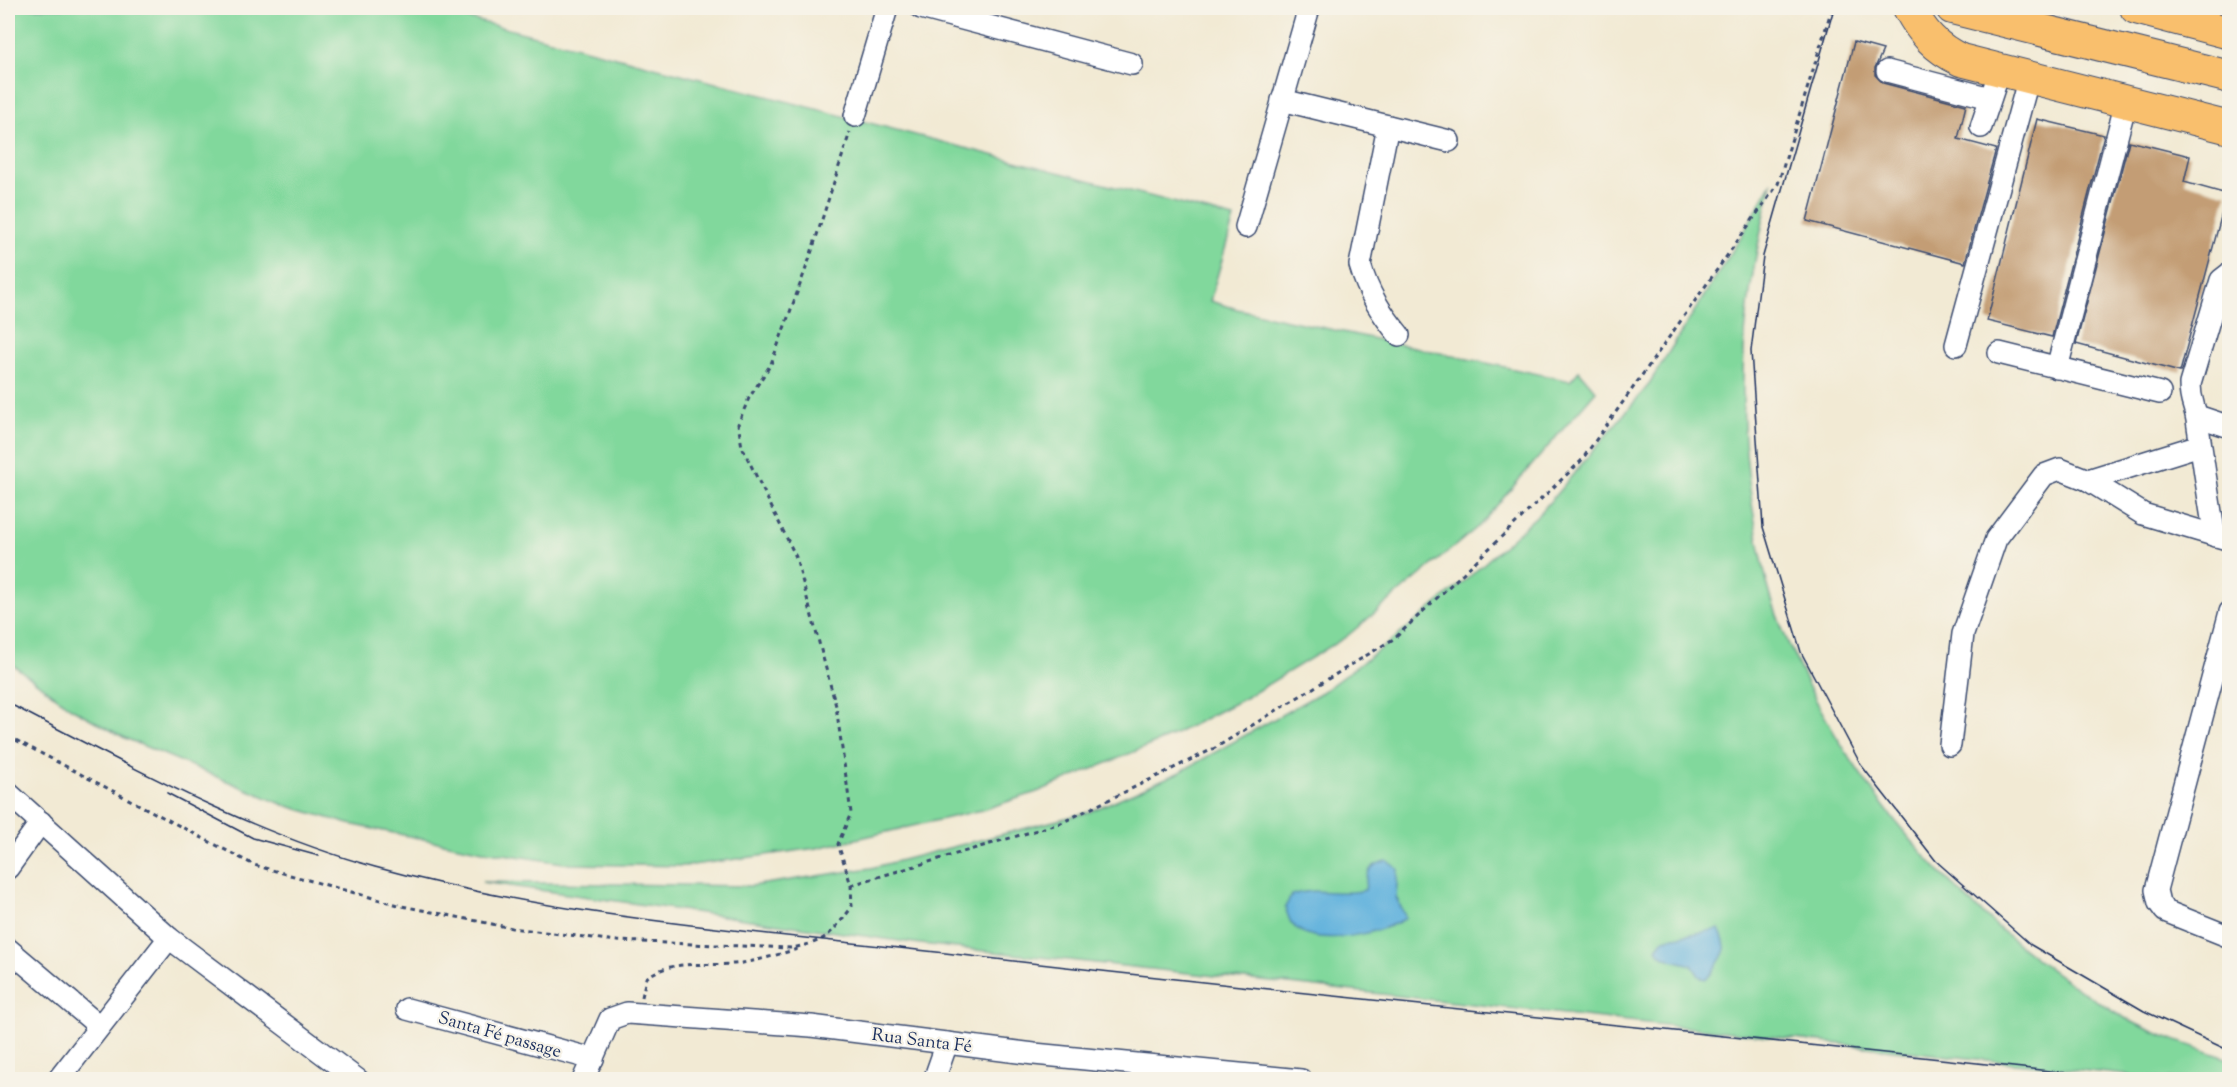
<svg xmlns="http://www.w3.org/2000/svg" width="2237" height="1087" font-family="'Sorts Mill Goudy',serif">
  <rect width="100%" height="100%" fill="#f7f3e8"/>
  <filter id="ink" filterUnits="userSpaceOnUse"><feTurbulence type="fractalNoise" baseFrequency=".0167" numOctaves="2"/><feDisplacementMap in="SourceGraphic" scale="12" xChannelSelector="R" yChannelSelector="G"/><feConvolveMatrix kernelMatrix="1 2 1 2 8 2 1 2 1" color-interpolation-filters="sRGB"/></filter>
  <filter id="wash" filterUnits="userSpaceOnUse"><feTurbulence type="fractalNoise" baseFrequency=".008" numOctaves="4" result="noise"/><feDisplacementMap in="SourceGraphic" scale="24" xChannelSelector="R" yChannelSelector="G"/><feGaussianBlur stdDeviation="1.35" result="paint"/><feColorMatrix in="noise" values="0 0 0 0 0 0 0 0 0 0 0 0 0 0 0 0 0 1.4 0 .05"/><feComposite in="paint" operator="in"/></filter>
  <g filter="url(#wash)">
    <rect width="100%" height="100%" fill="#f2ead4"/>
    <g fill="#81d89c" stroke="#4e847d" stroke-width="1.5">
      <path d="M8,8h420l806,210 -24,83 27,8 333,72 9,-10 17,20 -116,134 -134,112 -99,60 -82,42 -128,53 -55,18 -165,38 -132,18 -115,-2 -87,-13 -134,-27 -65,-19 -159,-67 -54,-30 -63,-47z"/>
      <path d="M1772,182c-13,55 -25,112 -28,168 -4,72 5,149 20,219 8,41 26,80 45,118 69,136 177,248 309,327 33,20 74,32 111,45v20h-67l-1241,-135 -439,-62 269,4 120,-18 218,-56 91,-40 142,-80 73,-54 73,-60 74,-67 105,-124 92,-147z"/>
    </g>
    <g fill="#62b2dd" stroke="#3e709e" stroke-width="1.5">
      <path d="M1387,861l11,8 -2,28 10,21c-24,15 -92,32 -114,6 -3,-4 -5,-12 -7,-17l7,-12c26,-9 50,2 73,-5 2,-18 3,-25 22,-29z"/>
      <path d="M1719,929c10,21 7,22 -5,40 -3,5 -3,7 -9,10l-6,-3 -7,-11c-12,-4 -31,-4 -35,-17l7,-9z"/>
    </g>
    <g id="blocks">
      <g fill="#c39d74">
        <path d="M1854,42l29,8 -8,18v7l8,8 83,22 -8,34 38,10 -31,114 -158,-42z"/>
        <path d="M2037,119l67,16 -52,202 -65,-16z"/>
        <path d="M2129,141l61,15 -6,26 43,12 -47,178 -104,-28z"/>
      </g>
    </g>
  </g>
  <g filter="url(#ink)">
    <use href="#blocks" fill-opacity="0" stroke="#3b4b70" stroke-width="1.5"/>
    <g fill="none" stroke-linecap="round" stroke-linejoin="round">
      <g stroke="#3b4b70" stroke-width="24">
        <g id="minor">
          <path d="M921,8l211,56"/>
          <path d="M1887,71l103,27"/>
          <path d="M1282,100l167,41"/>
          <path d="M855,116l32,-108"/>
          <path d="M1388,126l-28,139c8,28 21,48 39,70"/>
          <path d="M1981,127l14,-42"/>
          <path d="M1246,227l63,-219"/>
          <path d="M1956,345l73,-268"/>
          <path d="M1999,353l161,40"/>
          <path d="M2057,368l69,-266"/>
          <path d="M2197,416l33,11"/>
          <path d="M2088,480l112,-35"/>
          <path d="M2215,536c-7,-39 -12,-77 -18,-116 -2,-15 -7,-17 -7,-36l31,-104 9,-7"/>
          <path d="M2230,612l-74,278 3,13 6,8 65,26"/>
          <path d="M1950,745l13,-111 33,-95 48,-64 16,-6 28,11 55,34 87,26"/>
          <path d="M8,793l161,145 189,142"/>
          <path d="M8,868l33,-46"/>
          <path d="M8,949l91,77"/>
          <path d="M407,1009l186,50"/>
          <path d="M58,1080l111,-142"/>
          <path d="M583,1080l27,-61 17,-6 184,13 223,28 267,26"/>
          <path d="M934,1080l13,-37"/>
        </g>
      </g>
      <g stroke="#3b4b70" stroke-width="34">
        <g id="highway">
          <path d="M1909,8c13,24 26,40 52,52l269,68"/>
          <path d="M1952,8l278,69"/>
          <path d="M2136,8l94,25"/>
        </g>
      </g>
      <g stroke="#3b4b70" stroke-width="3" stroke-dasharray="4.5 4.5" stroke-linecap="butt">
        <path d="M8,736l246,129 148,41 110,22 105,13 174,7c36,-6 39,-13 61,-41l-1,-22 -13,-41 13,-31 -15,-107 -40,-149 -54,-110 -4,-23 11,-26 22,-34 38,-104 41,-128"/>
        <path d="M851,885l210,-62 154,-75 180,-110 186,-177 197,-277 54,-176"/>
        <path d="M642,997l4,-19c28,-21 64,-10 96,-15 19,-3 37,-9 56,-14"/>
      </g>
      <use href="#minor" stroke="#fff" stroke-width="21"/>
      <use href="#highway" stroke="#f9bf6d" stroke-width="32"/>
      <g stroke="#1b2f5e" stroke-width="1.5">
        <path d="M1834,8l-71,248 -12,95 12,176 38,125 60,113 75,96 95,84 113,66 86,40"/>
        <path d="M8,703c118,61 238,128 367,164 196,54 402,66 604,90 382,45 766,78 1149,123"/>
        <path d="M167,793l86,45 66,18"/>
      </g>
    </g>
  </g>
  <g text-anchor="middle" stroke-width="4.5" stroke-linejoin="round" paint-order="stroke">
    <g font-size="18" fill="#1b2f5e" stroke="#f7f3e8">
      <text transform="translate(500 1034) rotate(16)" y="6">Santa Fé passage</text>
      <text transform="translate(922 1040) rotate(7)" y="6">Rua Santa Fé</text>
    </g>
  </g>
  <rect width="2237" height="1087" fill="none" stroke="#f7f3e8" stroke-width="30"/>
</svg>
